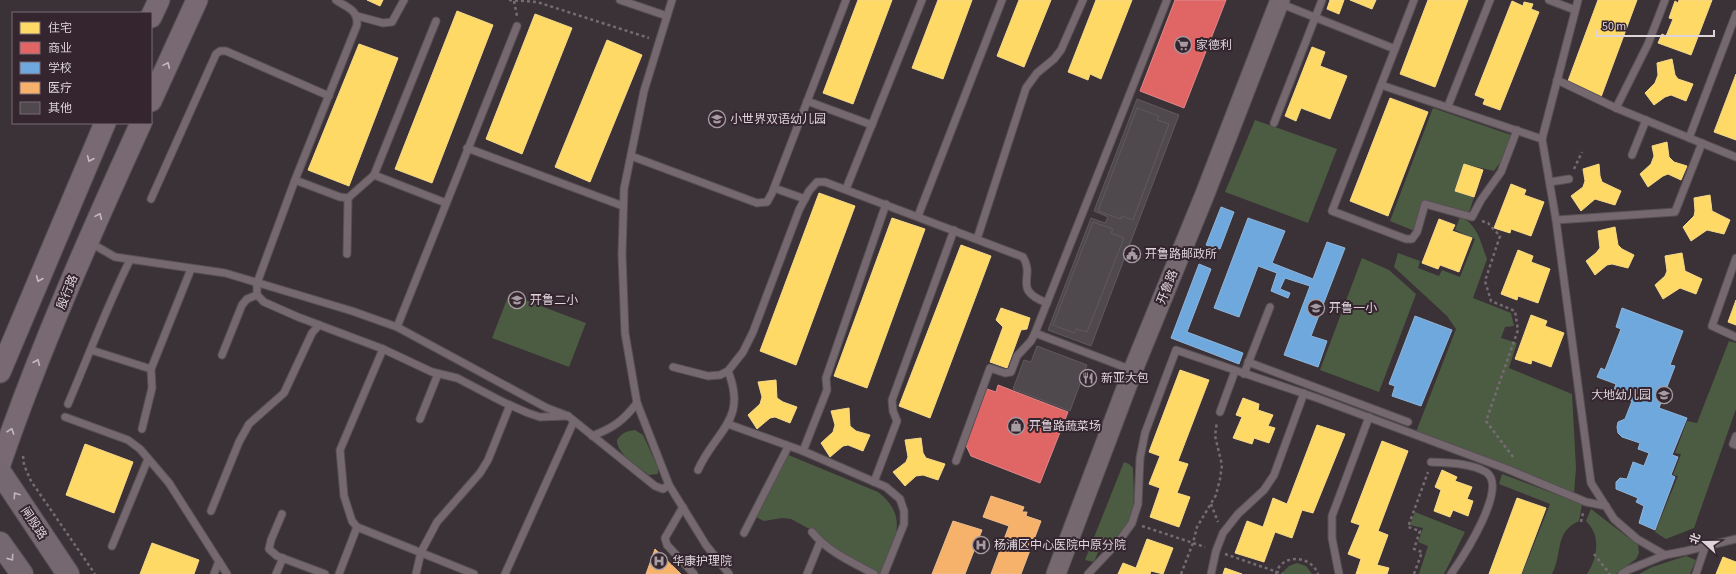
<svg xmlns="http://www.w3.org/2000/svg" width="1736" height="574" font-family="'Source Sans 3','Noto Sans SC',sans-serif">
  <rect width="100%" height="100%" fill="#3a3237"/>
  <g fill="#4c5c42">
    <path d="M1433,108l78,27 -10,26 -7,10 -30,-7 -9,27 19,6 -6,19 -42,-12 -9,28 -27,-11z"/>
    <path d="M1255,120l82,29 -29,74 -83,-31z"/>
    <path d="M1460,217c17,6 21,26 27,42l-14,39 38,15 3,13 -9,1 -4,11 16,5 -8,25 63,26 4,74 -2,25 -158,-61 40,-103 -9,-13 -53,-49 4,-14 22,8 -2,7 21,8 3,-6 18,7 15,-38 -20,-9z"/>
    <path d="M1362,258l27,12 27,24 -37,98 -59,-22z"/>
    <path d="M509,294l77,29 -17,44 -77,-29z"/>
    <path d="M1729,341l7,2v66l-42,119 -28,11 -11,-7 23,-56 -5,-1 8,-21 -6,-1 12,-32 10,2z"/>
    <path d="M635,430l8,5 15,33v6l-9,1c-11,-9 -32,-20 -32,-35 5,-7 9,-9 18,-10z"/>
    <path d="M786,454l92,38c33,26 15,49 4,82h-3l-51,-29 -13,-13 -24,-13 -9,-1 -18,3 -8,-4z"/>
    <path d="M1124,462l5,2 4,4c0,19 4,41 -6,59 -4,6 -10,11 -15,16l-9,-3 -9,22 -9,-2z"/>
    <path d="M1502,474l80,30 -3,17c-25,11 -16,32 -27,53h-30l28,-70 -51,-20z"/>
    <path d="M1591,509l47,36 1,8 -3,6 -20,15h-29c11,-16 14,-39 -1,-53z"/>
    <path d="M1415,512l50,20 -21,42h-25l9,-28 -10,-4 5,-14 -13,-3z"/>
    <path d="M1686,556l10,4 -6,14h-51l13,-7z"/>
    <path d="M1297,563l9,3 6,8h-31l8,-8z"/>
  </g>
  <g fill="#ffd966" stroke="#f5d889">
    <path d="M367,0h16l-3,6z"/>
    <path d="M858,0h34l-39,104 -30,-11z"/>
    <path d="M938,0h34l-29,79 -31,-11z"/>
    <path d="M1019,0h32l-27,67 -27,-11z"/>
    <path d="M1096,0h36l-31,79 -11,-5 -2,6 -20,-8z"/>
    <path d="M1330,0h14l-5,14 -12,-5z"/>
    <path d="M1350,0h26l-4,9z"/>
    <path d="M1428,0h40l-33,87 -35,-13z"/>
    <path d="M1598,0h39l-36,97 -33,-16z"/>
    <path d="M1679,0h33l-21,55 -33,-12 4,-9 4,2 7,-17 -4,-1 6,-17 3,2z"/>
    <path d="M1512,1l11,5 1,-4 9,2 -2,5 8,3 -39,98 -17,-6 2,-5 -10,-4z"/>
    <path d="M457,11l36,14 -61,158 -37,-14z"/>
    <path d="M535,14l37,14 -50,126 -36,-15z"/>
    <path d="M607,40l35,15 -52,127 -35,-15z"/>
    <path d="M359,44l39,14 -49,128 -41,-16z"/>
    <path d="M1312,47l13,5 -5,14 27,10 -17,43 -29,-11 -5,13 -11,-5z"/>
    <path d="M1672,59l3,16 3,4 15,5 -7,17 -15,-6 -6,2 -11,8 -9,-12 10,-10 3,-8 -1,-12z"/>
    <path d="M1736,74v66l-22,-8z"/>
    <path d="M1390,98l38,14 -40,104 -38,-15z"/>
    <path d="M1667,142l2,15 5,5 13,4 -6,14 -13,-6 -5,2 -15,11 -8,-13 11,-10 3,-8 -2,-10z"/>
    <path d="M1464,164l19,6 -9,27 -19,-6z"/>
    <path d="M1599,164l1,12 2,6 19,9 -6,14 -20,-6 -14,12 -10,-15 12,-9 2,-6 -2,-12z"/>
    <path d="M1511,184l15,6 -2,5 20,7 -13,34 -20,-7 -1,4 -16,-5z"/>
    <path d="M819,193l36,13 -59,159 -36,-14z"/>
    <path d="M1710,195l2,16 18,9 -6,14 -17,-4 -16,11 -8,-14 11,-11 1,-5 -1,-13z"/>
    <path d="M892,218l33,11 -58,159 -33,-12z"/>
    <path d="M1439,219l16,6 -3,6 20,7 -13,34 -19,-7 -2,4 -16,-6z"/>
    <path d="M1615,227l3,18 4,4 12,6 -6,13 -16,-4 -5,1 -12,10 -9,-14 10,-8 4,-5 -2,-17z"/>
    <path d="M961,245l30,11 -61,162 -31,-12z"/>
    <path d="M1518,250l15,6 -2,6 19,7 -12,34 -20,-7 -1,4 -16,-6z"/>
    <path d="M1682,253l3,18 17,8 -6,15 -16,-6 -17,11 -8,-14 10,-9 2,-5 -2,-15z"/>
    <path d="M1736,300v25l-8,-3z"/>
    <path d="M1001,308l29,10 -3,11 -6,1 -14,38 -17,-6 13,-35 -7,-7z"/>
    <path d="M1531,315l16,6 -2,5 19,7 -13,34 -19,-7 -1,4 -16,-5z"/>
    <path d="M1180,370l29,10 -31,81 10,3 -11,29 13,4 -11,30 -29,-10 10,-29 -11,-4 11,-28 -11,-4z"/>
    <path d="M776,380l1,18 6,4 14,5 -7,16 -15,-6 -5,1 -13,11 -9,-14 12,-11 2,-7 -4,-15z"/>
    <path d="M1243,398l16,6 -1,6 15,5 -5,11 7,2 -6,15 -15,-5 -2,6 -19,-6 9,-21 -6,-2z"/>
    <path d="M849,408l1,18 6,5 14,4 -7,16 -15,-6 -5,1 -13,11 -9,-14 12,-11 2,-7 -4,-14z"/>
    <path d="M1317,425l28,9 -32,79 -11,-3 -10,28 -17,-6 -11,30 -29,-9 12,-32 16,6 10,-29 14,6z"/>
    <path d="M921,438l2,15 3,5 19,6 -7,16 -15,-5 -7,1 -11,10 -12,-14 13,-10 2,-5 -3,-17z"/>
    <path d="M1382,441l26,10 -30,80 10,4 -11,30 12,3 -2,6h-31l5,-15 -13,-5 12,-29 -9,-3z"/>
    <path d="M85,444l48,18 -19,51 -48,-18z"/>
    <path d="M1442,470l15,7 -2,4 17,6 -5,12 6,2 -5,15 -15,-6 -3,7 -16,-6 7,-21 -6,-3z"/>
    <path d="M1517,498l29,10 -25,66h-32z"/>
    <path d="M1147,539l26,9 -10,26 -12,-3 -1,3h-32l5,-11 13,5z"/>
    <path d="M152,543l47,17 -5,14h-54z"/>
    <path d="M1723,557l13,5v12h-20z"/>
    <path d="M1225,568l17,6h-19z"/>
  </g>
  <g fill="#e06666" stroke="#df8789">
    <path d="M1175,0h51l-42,108 -44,-17z"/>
    <path d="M998,385l70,27 -28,71 -69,-27 -7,-15 20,-53 12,4z"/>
  </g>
  <g fill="#6fa8dc" stroke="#90b5db">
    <path d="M1221,207l13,5 -14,37 -14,-4z"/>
    <path d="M1248,218l37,13 -13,32 41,16 14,-37 18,6 -34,88 16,5 -9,26 -34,-12 26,-69 -25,-8 -5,11 10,4 -2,5 -17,-7 6,-18 -19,-7 -19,51 -25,-9z"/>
    <path d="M1199,264l12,5 -24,63 56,21 -4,11 -68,-26z"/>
    <path d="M1622,308l61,23 -13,34 5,1 -16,42 28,10 -15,37 6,2 -7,18 4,2 -20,53 -16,-7 5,-17 -8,-4 2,-4 -22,-9v-7l4,-4 7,1 6,-17 11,4 5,-13 -11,-4 2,-6 -18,-6 -4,-4 -1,-6 1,-5 7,-3 7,-18 -19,-8 3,-9 -19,-7 4,-9 4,2 16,-41 -5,-2z"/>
    <path d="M1415,316l37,14 -31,76 -29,-10 3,-10 -6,-2z"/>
  </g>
  <g fill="#f6b26b" stroke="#efbc8c">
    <path d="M991,496l33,11 -2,5h5l-1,4 15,5 -20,53h-30l18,-48 -26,-9z"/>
    <path d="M953,521l29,9 -17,44h-33z"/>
    <path d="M655,549l26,25h-35z"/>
  </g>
  <g fill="#4f494d" stroke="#60585d">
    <path d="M1137,99l42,16 -88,231 -43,-16 43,-112 14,5 3,-6 -14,-6z"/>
    <path d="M1137,108l22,8 -2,4 12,4 -36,96 -11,-4 -1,3 -23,-8z"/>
    <path d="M1093,222l20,7 -2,4 13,5 -37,94 -11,-3 -2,4 -21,-8z"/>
    <path d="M1037,346l50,19 -17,46 -57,-22 11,-29 7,2z"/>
  </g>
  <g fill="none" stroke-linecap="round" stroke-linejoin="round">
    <g stroke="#575054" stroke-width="9">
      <g id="service">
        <path d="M336,0c11,8 22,9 21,25l-62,155 -38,103v12l7,7 34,15 85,32 49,23 25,6 46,24 25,11 12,4 28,-1"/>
        <path d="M620,0l47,16"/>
        <path d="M672,0l-28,91 -20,98 -2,65 3,79 12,70 32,82 37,60 23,29"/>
        <path d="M1549,0l26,10"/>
        <path d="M1279,3l116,46 -14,36 161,54 14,81 35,263 23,36 23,20 28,16"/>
        <path d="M357,16l26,7 9,-1 12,-22"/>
        <path d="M1395,49l19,-49"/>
        <path d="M1557,80l59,28 120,49"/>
        <path d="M1381,85l-49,126 74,28h6l5,-7 8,-28 47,13 9,-17 20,-28 16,-42"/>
        <path d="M807,101l65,24"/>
        <path d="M1448,106l42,-106"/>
        <path d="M1616,108l32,-64 17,-44"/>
        <path d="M1274,123l48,-123"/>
        <path d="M1689,138l47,-124"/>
        <path d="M1542,139l36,-139"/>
        <path d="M467,148l156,58"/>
        <path d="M1632,155l14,-35"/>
        <path d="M631,156l126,47 10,-1 5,-9 74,-193"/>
        <path d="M374,175l72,28"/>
        <path d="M295,180l45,17 8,1 26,-23 62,-154"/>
        <path d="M1550,182l19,-3"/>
        <path d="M774,188l31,11"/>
        <path d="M846,189l76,-189"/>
        <path d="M151,199l65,-145 4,-3h6l103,45"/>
        <path d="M918,216l84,-216"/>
        <path d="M1556,220l119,-8 27,-69"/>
        <path d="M977,239l49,-151 11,-15 17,-14 7,-9 22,-50"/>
        <path d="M89,242l26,15 110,16 127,38 45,16 150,81 21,8 87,70 8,3 6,-4"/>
        <path d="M347,254l1,-56"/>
        <path d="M1736,258l-24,68 24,11"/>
        <path d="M397,327l120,-301"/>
        <path d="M383,349l-43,101 4,46 8,25 5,6 117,47"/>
        <path d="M91,350l60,19"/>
        <path d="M222,355l20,-50 5,-6 10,-4"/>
        <path d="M1248,362l160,60"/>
        <path d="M673,367l35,9 12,-1 8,-4 15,-19 10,-20 46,-122 10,-19 8,-9h8l198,75c13,21 -12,32 24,46"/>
        <path d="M1132,370l-97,-37 132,-333"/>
        <path d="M1244,374l26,-67"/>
        <path d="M68,404c21,-49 38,-96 62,-144"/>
        <path d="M1220,412l15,-41"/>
        <path d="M65,417l63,23 12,9 29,34 58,91"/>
        <path d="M420,419l18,-45"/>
        <path d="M728,424l75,27 83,36 14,12 4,12v13l-20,50"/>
        <path d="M142,429l10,-41 -1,-19 40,-100"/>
        <path d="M592,436c21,-8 31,-15 45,-33"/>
        <path d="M1736,436l-3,8 3,1"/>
        <path d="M803,451l24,-61 -1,-12 60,-174"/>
        <path d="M956,461l34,-93 15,5 6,-1 6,-16 14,-15 4,-8"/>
        <path d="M1431,462c17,1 40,1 55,10 23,15 -23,85 -35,102"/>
        <path d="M698,470c17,-39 50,-49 30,-99"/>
        <path d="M874,482l23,-61 -4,-10 -1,-11 62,-170"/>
        <path d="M683,507l-18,31 2,7 27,29"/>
        <path d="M211,511l28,-69 10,-18 35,-31 28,-60 7,-8"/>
        <path d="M282,514l-11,26 -2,9 8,7 48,18"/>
        <path d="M812,532c16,20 40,30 62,42"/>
        <path d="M744,533l44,-86"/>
        <path d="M112,546l36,-87"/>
        <path d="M214,574l5,-13"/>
        <path d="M276,574l7,-16"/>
        <path d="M339,574l18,-47"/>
        <path d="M416,574l5,-22 16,-30 43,-49 8,-13 22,-55"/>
        <path d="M505,574l69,-153"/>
        <path d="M807,574l13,-32"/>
        <path d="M1088,574l31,-33 13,-18 6,-19 2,-46 5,-25 31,-83 141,48 190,71 79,33 20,4"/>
        <path d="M1211,574l5,-23 7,-18 15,-19 26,-24 10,-15 30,-82"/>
        <path d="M1339,574l-7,-36v-22l37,-99"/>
        <path d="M1622,574l6,-4 37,-15 21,-4 50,-12"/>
        <path d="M1696,574l9,-27"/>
      </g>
    </g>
    <g stroke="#575054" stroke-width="21">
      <path id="tertiary" d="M1056,574l77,-204 72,-176 75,-194"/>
    </g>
    <g stroke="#575054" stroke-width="23">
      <g id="secondary">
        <path d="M151,17l8,-17"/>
        <path d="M151,101l46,-101"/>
        <path d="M0,372l105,-249"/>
        <path d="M0,464c40,-116 90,-229 141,-341"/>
      </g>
    </g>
    <g stroke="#575054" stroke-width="24">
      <g id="primary">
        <path d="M0,472l68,102"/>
        <path d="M0,543l22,31"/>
      </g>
    </g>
    <g stroke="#766b72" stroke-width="2.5" stroke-dasharray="3 3" stroke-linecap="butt">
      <path d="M509,0l28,2 112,36"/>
      <path d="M514,1l3,15"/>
      <path d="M1574,169l8,-17"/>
      <path d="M1482,221l6,2 12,13 -15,45 6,20 24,10 3,19 -32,91 27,36 -1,3"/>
      <path d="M23,456l1,9 7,16 64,93"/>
      <path d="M1211,504l7,18"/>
      <path d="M1581,522l2,-9"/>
      <path d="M1142,526l63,21"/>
      <path d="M1225,554l58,20"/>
      <path d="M1594,554l16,20"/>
      <path d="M1181,574l12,-31 4,-16 19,-32 4,-16 2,-14 -7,-29 2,-14"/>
      <path d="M1276,574c5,-21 35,-19 42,0"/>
      <path d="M1414,574l8,-22 -8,-3 6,-18 -12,-4 20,-55"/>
    </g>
    <use href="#service" stroke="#75686f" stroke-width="7"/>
    <use href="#tertiary" stroke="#75686f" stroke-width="19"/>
    <use href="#secondary" stroke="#786972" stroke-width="21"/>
    <use href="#primary" stroke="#766870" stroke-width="22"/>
  </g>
  <defs><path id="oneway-chevron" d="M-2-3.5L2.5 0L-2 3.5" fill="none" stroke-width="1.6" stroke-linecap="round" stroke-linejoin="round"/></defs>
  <g stroke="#c4b9c0">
    <use href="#oneway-chevron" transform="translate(167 65) rotate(-66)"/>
    <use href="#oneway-chevron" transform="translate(90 159) rotate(113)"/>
    <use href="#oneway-chevron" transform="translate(99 216) rotate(-66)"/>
    <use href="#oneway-chevron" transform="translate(39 279) rotate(113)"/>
    <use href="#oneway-chevron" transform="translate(37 362) rotate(-67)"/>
    <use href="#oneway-chevron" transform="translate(11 431) rotate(-71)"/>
  </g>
  <g stroke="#bfb4ba">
    <use href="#oneway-chevron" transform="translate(16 495) rotate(-124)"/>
    <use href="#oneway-chevron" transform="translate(11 558) rotate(55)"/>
  </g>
  <defs>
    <g id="supermarket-ring" transform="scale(0.9)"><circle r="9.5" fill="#34252e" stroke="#a59ba1" stroke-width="1.5"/><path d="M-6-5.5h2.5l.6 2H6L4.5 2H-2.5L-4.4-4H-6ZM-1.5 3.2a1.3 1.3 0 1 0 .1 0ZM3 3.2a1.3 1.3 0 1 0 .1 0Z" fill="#a59ba1"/></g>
    <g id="school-ring" transform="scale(0.9)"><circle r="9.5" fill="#34252e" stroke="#a59ba1" stroke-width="1.5"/><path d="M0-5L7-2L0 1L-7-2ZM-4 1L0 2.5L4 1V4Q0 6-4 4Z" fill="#a59ba1"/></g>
    <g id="civic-ring" transform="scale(0.9)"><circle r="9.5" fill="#34252e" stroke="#a59ba1" stroke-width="1.5"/><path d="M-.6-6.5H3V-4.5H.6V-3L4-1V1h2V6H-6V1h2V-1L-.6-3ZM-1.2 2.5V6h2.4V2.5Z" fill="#a59ba1"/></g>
    <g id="restaurant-ring" transform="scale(0.9)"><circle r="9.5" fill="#34252e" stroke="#a59ba1" stroke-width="1.5"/><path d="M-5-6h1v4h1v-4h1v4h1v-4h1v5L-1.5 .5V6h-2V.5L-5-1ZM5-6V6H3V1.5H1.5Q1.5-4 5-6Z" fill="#a59ba1"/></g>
    <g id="shop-ring" transform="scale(0.9)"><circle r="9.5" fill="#34252e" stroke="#a59ba1" stroke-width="1.5"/><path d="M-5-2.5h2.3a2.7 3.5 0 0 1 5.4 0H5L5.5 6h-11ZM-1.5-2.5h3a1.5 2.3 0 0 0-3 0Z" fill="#a59ba1"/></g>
    <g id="hospital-ring" transform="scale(0.9)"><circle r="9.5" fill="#34252e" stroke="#a59ba1" stroke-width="1.5"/><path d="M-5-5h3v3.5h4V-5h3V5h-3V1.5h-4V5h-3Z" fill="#a59ba1"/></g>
  </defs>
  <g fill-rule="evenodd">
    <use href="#supermarket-ring" x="1183" y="45"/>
    <use href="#school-ring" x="717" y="119"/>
    <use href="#civic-ring" x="1132" y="254"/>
    <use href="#school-ring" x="517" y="300"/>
    <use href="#school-ring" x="1316" y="308"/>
    <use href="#restaurant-ring" x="1088" y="378"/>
    <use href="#school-ring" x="1664" y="395"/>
    <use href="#shop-ring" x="1016" y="426"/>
    <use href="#hospital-ring" x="981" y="545"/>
    <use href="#hospital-ring" x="659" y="561"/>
  </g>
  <g text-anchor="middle" stroke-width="4" stroke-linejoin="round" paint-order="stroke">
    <g font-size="12" fill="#ded4da" stroke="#34252e" text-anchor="start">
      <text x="1196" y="49">家德利</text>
      <text x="730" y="123">小世界双语幼儿园</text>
      <text x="1145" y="258">开鲁路邮政所</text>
      <text x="530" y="304">开鲁二小</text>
      <text x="1329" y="312">开鲁一小</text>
      <text x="1101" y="382">新亚大包</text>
      <text x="1651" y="399" text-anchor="end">大地幼儿园</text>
      <text x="1029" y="430">开鲁路蔬菜场</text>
      <text x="994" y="549">杨浦区中心医院中原分院</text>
      <text x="672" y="565">华康护理院</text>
    </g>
    <g font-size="12" fill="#ded4da" stroke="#34252e">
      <text transform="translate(1167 287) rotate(-68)" y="4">开鲁路</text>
      <text transform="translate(67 292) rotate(-68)" y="4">殷行路</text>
      <text transform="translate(34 523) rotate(56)" y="4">闸殷路</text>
    </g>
  </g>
  <rect x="12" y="12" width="140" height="112" fill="#34252e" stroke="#786b73"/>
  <rect x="20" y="22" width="20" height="12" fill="#ffd966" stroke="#786b73"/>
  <text x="48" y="32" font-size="12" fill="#ded4da">住宅</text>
  <rect x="20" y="42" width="20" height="12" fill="#e06666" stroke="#786b73"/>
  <text x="48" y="52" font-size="12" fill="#ded4da">商业</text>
  <rect x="20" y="62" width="20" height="12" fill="#6fa8dc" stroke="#786b73"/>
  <text x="48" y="72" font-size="12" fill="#ded4da">学校</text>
  <rect x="20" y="82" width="20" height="12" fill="#f6b26b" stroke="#786b73"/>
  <text x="48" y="92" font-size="12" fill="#ded4da">医疗</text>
  <rect x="20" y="102" width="20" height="12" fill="#4f494d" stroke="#786b73"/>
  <text x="48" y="112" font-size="12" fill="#ded4da">其他</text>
  <g transform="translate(1704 542) rotate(291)" stroke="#34252e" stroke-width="3" paint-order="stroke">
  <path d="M0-3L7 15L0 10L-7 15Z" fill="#ded4da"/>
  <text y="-6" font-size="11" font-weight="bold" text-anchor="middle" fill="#ded4da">北</text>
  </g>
  <path d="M1596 30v6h118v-6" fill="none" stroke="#ded4da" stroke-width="2"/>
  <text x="1602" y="30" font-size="12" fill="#ded4da" stroke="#34252e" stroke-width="3" paint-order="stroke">50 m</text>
</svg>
